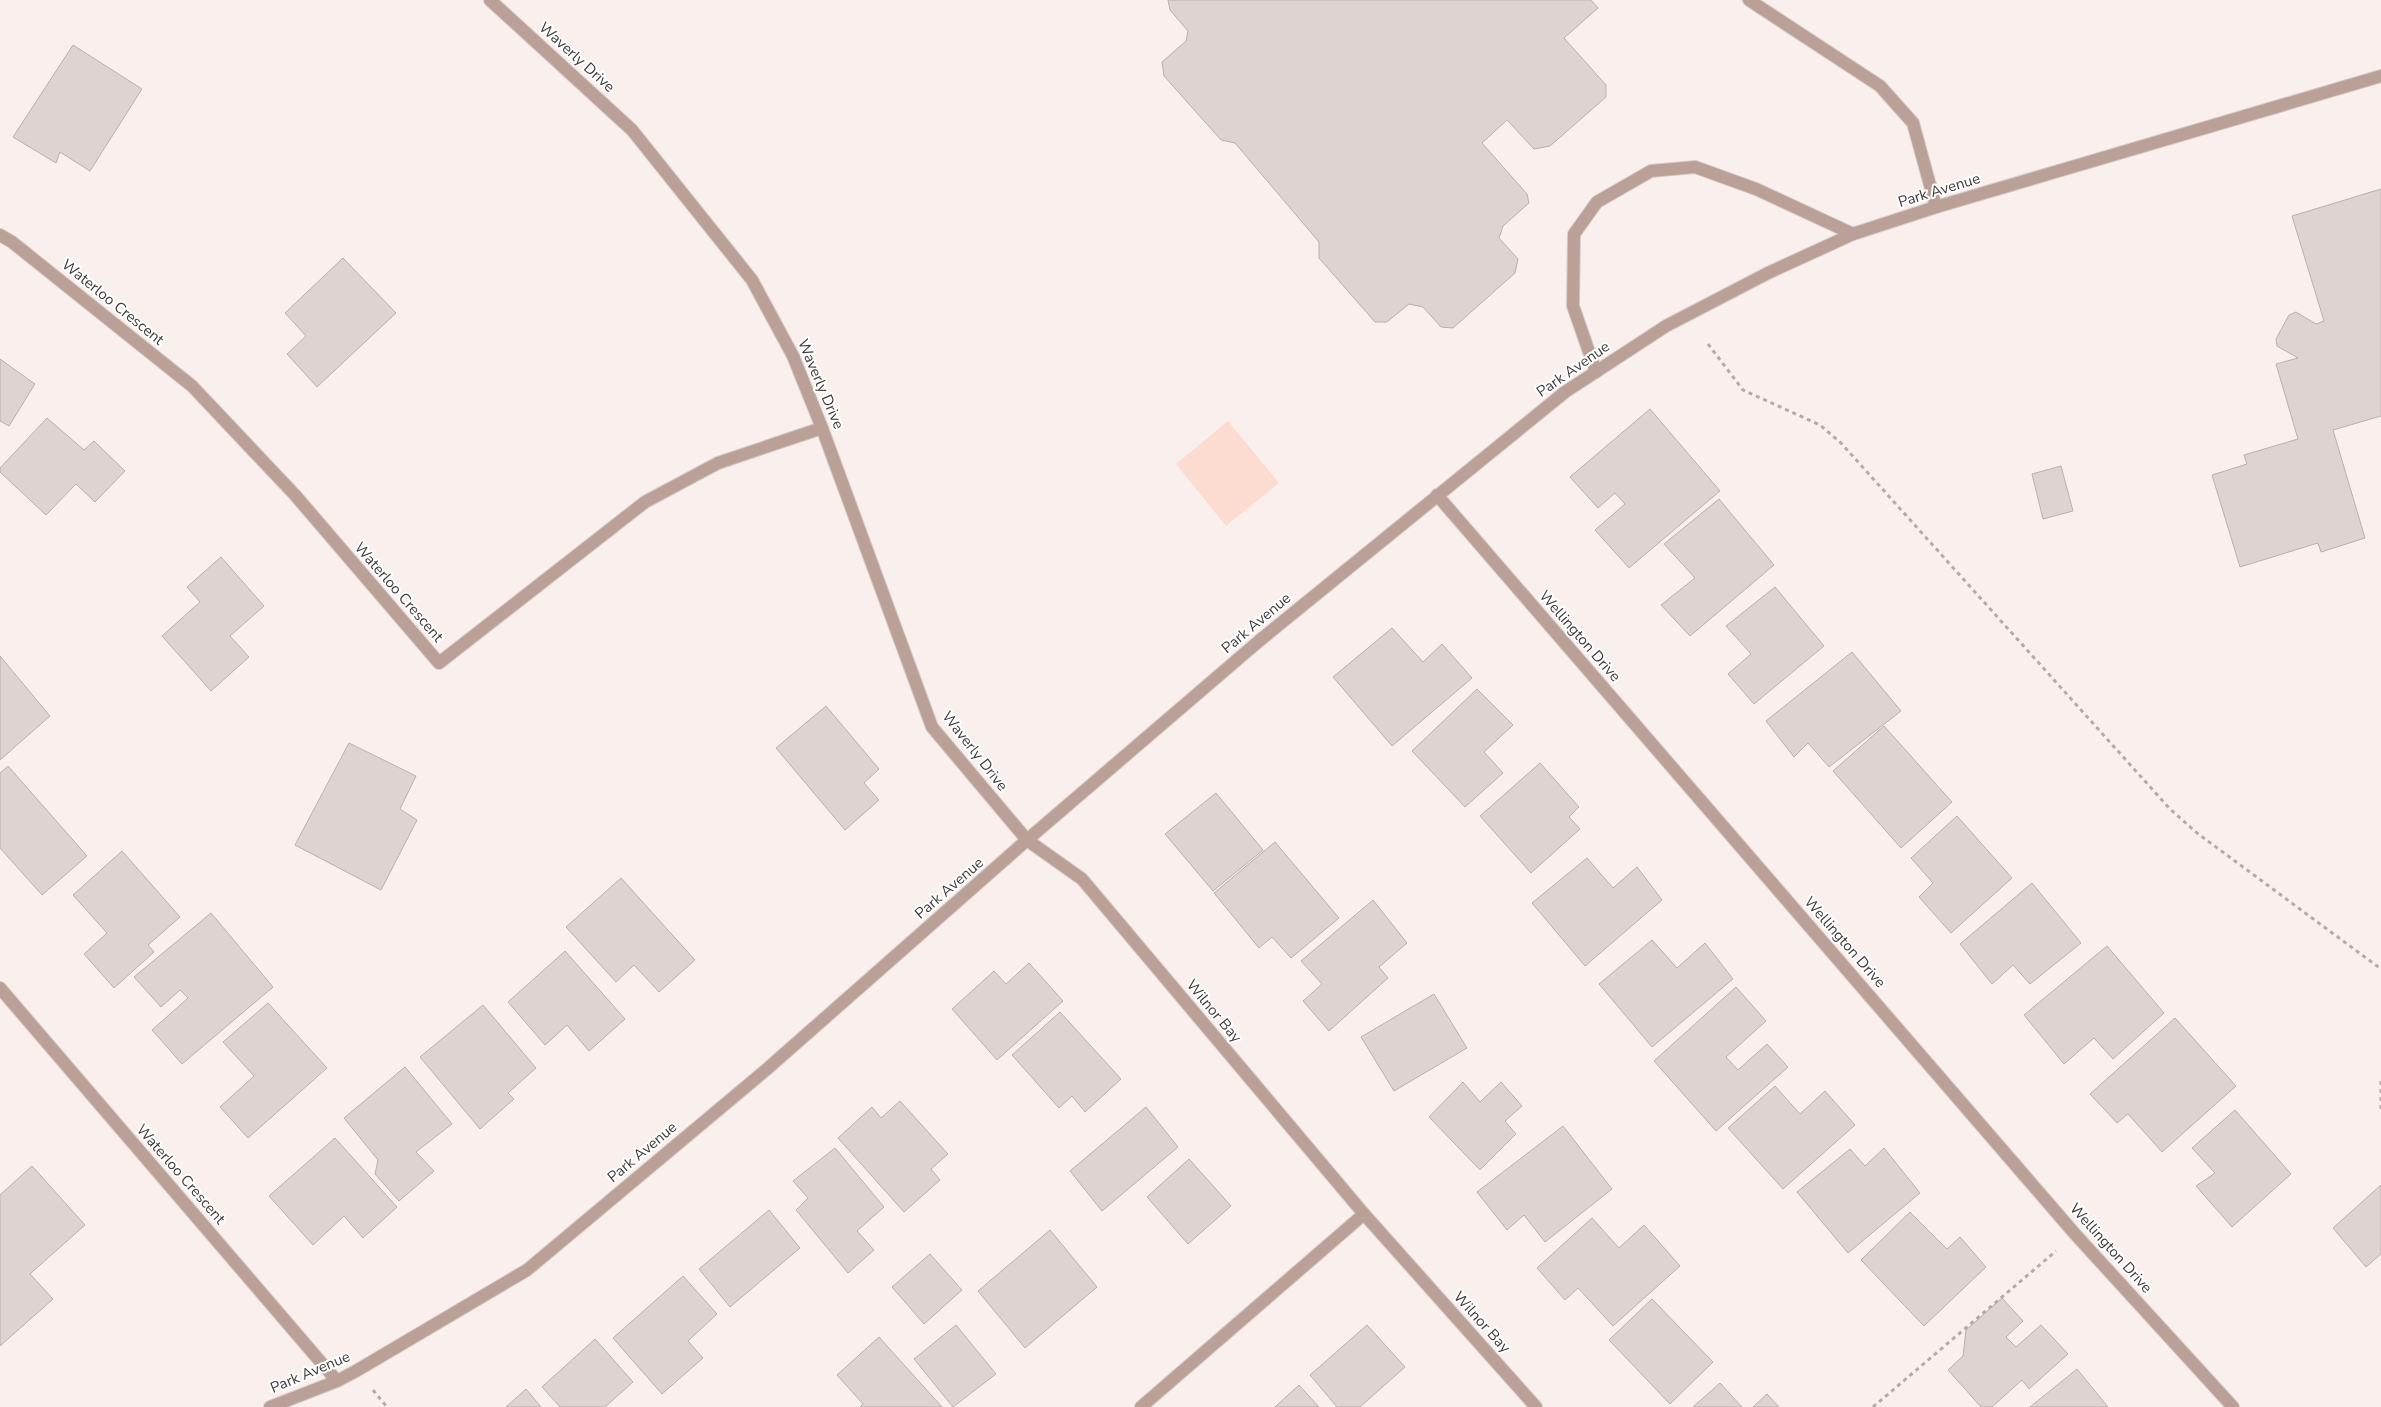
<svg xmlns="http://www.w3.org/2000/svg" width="2381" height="1407" font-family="'Nunito Sans',sans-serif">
  <rect width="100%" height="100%" fill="#f9f0ed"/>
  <path fill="#fcdbd0" d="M1228,421l51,62 -53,43 -50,-62z"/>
  <g fill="#ddd4d1" stroke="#b9b0ac">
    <path d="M1168,0h423l7,8 -34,30 42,47v12l-56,49 -16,3 -27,-29 -25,23 45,51 2,9 -26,23 -4,12 19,21 -3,14 -62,55 -12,-1 -18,-20 -14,-3 -22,18h-12l-56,-64v-16l-84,-99 -14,-3 -57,-64 -2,-14 24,-21 2,-10 -18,-21z"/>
    <path d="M73,45l69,44 -52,82 -30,-19 -4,11 -43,-26z"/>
    <path d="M2381,189v227l-48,14 32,108 -44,14 -3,-9 -78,24 -28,-92 35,-11 -3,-9 54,-16 -22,-75 22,-6 -21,-12 -1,-7 13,-24 7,-3 20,12 8,-3 -32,-105z"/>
    <path d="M343,258l53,55 -79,74 -30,-33 19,-18 -21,-23z"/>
    <path d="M0,359l35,25 -26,42 -9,-5z"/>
    <path d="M1650,409l70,82 -91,77 -34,-38 30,-26 -10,-11 -17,15 -28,-31z"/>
    <path d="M47,418l37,32 10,-9 31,30 -30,31 -19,-18 -30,31 -46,-43v-4z"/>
    <path d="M2061,466l12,45 -30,8 -11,-45z"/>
    <path d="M1719,499l55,66 -84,71 -29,-31 34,-27 -31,-34z"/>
    <path d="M221,557l43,49 -34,30 19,21 -38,34 -49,-55 38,-34 -13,-15z"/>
    <path d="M1775,587l49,59 -70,58 -26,-30 23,-20 -25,-28z"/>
    <path d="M1392,628l31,34 19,-18 30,34 -80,68 -59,-69z"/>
    <path d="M1852,652l49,59 -72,56 -21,-24 -14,14 -28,-36z"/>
    <path d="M0,656l50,60 -50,44z"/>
    <path d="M1477,689l36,36 -29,27 19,21 -38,34 -53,-56z"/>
    <path d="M826,706l53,63 -15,14 15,17 -34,30 -69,-82z"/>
    <path d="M1884,726l68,76 -51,46 -68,-77z"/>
    <path d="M349,743l67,33 -16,33 17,11 -36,70 -86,-45z"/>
    <path d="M1540,763l39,44 -10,10 11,12 -49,44 -51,-57z"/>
    <path d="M8,766l79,90 -45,39 -42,-47v-75z"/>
    <path d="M1216,793l47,57 -50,41 -48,-57z"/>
    <path d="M1957,816l55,62 -61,55 -32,-36 14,-14 -22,-25z"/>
    <path d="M1275,842l64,76 -48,40 -19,-21 -13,11 -45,-55z"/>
    <path d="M122,851l58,66 -32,28 6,7 -40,36 -30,-34 23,-21 -34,-38z"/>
    <path d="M1587,858l26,30 24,-21 25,33 -77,66 -53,-63z"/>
    <path d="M621,878l74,82 -36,32 -25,-27 -18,17 -50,-55z"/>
    <path d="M2032,883l49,60 -51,41 -17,-19 -21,19 -32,-40z"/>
    <path d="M1373,900l34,43 -28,24 9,11 -59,53 -26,-30 19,-17 -21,-23z"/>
    <path d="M211,913l62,74 -91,77 -30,-34 36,-32 -8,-8 -19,17 -27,-30z"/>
    <path d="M1652,940l25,28 28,-25 28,36 -81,68 -53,-63z"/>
    <path d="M2107,946l57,67 -51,46 -19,-21 -30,26 -40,-49z"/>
    <path d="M565,951l60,68 -36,32 -22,-26 -22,20 -37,-43z"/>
    <path d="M1029,963l34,38 -66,59 -45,-51 42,-38 12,13z"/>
    <path d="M1736,987l30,34 -40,36 12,13 29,-26 21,23 -72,64 -62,-70z"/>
    <path d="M1434,994l33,54 -73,43 -33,-54z"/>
    <path d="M268,1003l59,65 -79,70 -28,-31 34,-31 -31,-34z"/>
    <path d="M483,1005l53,63 -28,25 6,6 -34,30 -60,-72z"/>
    <path d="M1060,1012l61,67 -36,33 -13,-16 -13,12 -47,-53z"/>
    <path d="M2175,1018l61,68 -74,66 -34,-38 -11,9 -27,-29z"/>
    <path d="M405,1067l47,57 -36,28 18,19 -35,30 -24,-27 3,-14 -34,-42z"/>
    <path d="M1463,1082l17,20 21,-20 21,24 -17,15 11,13 -36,36 -51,-53z"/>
    <path d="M1775,1086l25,28 25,-23 30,34 -72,64 -55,-61z"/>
    <path d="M900,1101l48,53 -17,15 9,11 -36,32 -66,-74 34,-31 9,11z"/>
    <path d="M1146,1107l32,40 -76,64 -32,-40z"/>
    <path d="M2235,1110l56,64 -59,53 -36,-41 19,-13 -23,-25z"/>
    <path d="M1563,1126l49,63 -67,53 -21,-27 -17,15 -30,-38z"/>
    <path d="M335,1138l62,69 -34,31 -19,-22 -31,29 -44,-49z"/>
    <path d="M835,1148l49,59 -27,24 17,19 -26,23 -52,-63 12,-12 -15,-17z"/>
    <path d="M1884,1148l36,45 -72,60 -51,-61 53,-43 15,17z"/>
    <path d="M1189,1159l42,47 -43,38 -41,-47z"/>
    <path d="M32,1166l53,59 -55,49 23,25 -53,47v-151z"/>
    <path d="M2381,1185v69l-15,13 -33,-39z"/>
    <path d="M769,1210l31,38 -70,59 -31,-38z"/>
    <path d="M1910,1212l37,37 13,-12 26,30 -62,59 -63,-66z"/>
    <path d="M1592,1218l27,30 25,-23 36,41 -67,60 -35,-38 -13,12 -28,-32z"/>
    <path d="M1050,1230l47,57 -72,61 -47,-57z"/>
    <path d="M930,1254l32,36 -38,34 -32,-37z"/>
    <path d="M683,1276l34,38 -29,27 15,17 -41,36 -49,-56z"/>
    <path d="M2002,1298l21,23 -17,16 10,10 25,-22 27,29 -39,35 -7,-9 -30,27h-11l-33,-37 15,-14 3,-26z"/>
    <path d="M1652,1299l61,63 -43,42 -61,-64z"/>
    <path d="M956,1325l40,49 -43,33 -39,-48z"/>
    <path d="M1367,1325l38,42 -45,40h-23l-27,-32z"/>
    <path d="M879,1337l63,70h-82l3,-3 -26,-29z"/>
    <path d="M595,1339l38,43 -28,25h-45l-18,-20z"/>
    <path d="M2077,1369l31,38h-78z"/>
    <path d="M1720,1383l22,24h-49z"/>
    <path d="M1299,1385l20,22h-44z"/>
    <path d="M526,1389l15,18h-35z"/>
    <path d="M1767,1394l12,13h-26z"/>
  </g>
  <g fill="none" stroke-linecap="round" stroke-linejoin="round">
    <g stroke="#d4ccc9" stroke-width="14">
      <g id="lane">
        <path d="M1749,0l131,86 33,37 23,84"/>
        <path d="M1596,372l-23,-66 1,-72 23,-32 54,-31 44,-4 61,22 97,45"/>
      </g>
    </g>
    <g stroke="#d4ccc9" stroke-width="14">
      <g id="street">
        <path d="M490,0l142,130 120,150 41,76 29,72 110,299 95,113 55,39 282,335 172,193"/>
        <path d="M0,235l12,7 180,144 103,109 144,168 206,-161 73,-39 104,-35"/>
        <path d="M1437,495l638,739 158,173"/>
        <path d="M0,988l337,393"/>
        <path d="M270,1407l67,-26 19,-10 171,-101 240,-201 260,-229 232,-199 306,-249 101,-66 102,-53 85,-39 83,-27 445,-131"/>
        <path d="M1141,1407l223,-193"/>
      </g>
    </g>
    <g stroke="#b2aba9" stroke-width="3" stroke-dasharray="4 4" stroke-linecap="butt">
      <path d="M1708,344l35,46 77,35 21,18 329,366 27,24 184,136"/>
      <path d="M2381,1081v31"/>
      <path d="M373,1390l14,17"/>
      <path d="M1873,1407l183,-156"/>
    </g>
    <use href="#lane" stroke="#baa097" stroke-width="12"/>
    <use href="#street" stroke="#baa097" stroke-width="12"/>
  </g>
  <g text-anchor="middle" stroke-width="4" stroke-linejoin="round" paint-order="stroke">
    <g font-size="15" fill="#403c3b" stroke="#fff">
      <text transform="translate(577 57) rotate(42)" y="5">Waverly Drive</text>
      <text transform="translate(1939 190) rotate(-17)" y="5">Park Avenue</text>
      <text transform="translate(113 302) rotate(39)" y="5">Waterloo Crescent</text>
      <text transform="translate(1573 369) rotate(-35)" y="5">Park Avenue</text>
      <text transform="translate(821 384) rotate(67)" y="5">Waverly Drive</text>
      <text transform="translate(399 592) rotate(49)" y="5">Waterloo Crescent</text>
      <text transform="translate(1256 623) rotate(-40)" y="5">Park Avenue</text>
      <text transform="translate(1580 636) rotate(49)" y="5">Wellington Drive</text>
      <text transform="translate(975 751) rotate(52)" y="5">Waverly Drive</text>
      <text transform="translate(949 888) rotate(-41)" y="5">Park Avenue</text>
      <text transform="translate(1845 942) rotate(49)" y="5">Wellington Drive</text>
      <text transform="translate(1214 1011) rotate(50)" y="5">Wilnor Bay</text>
      <text transform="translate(642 1152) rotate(-40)" y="5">Park Avenue</text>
      <text transform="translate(181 1174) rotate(49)" y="5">Waterloo Crescent</text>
      <text transform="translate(2111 1248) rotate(48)" y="5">Wellington Drive</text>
      <text transform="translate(1482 1322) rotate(48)" y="5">Wilnor Bay</text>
      <text transform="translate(310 1372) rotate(-23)" y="5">Park Avenue</text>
    </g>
  </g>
</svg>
